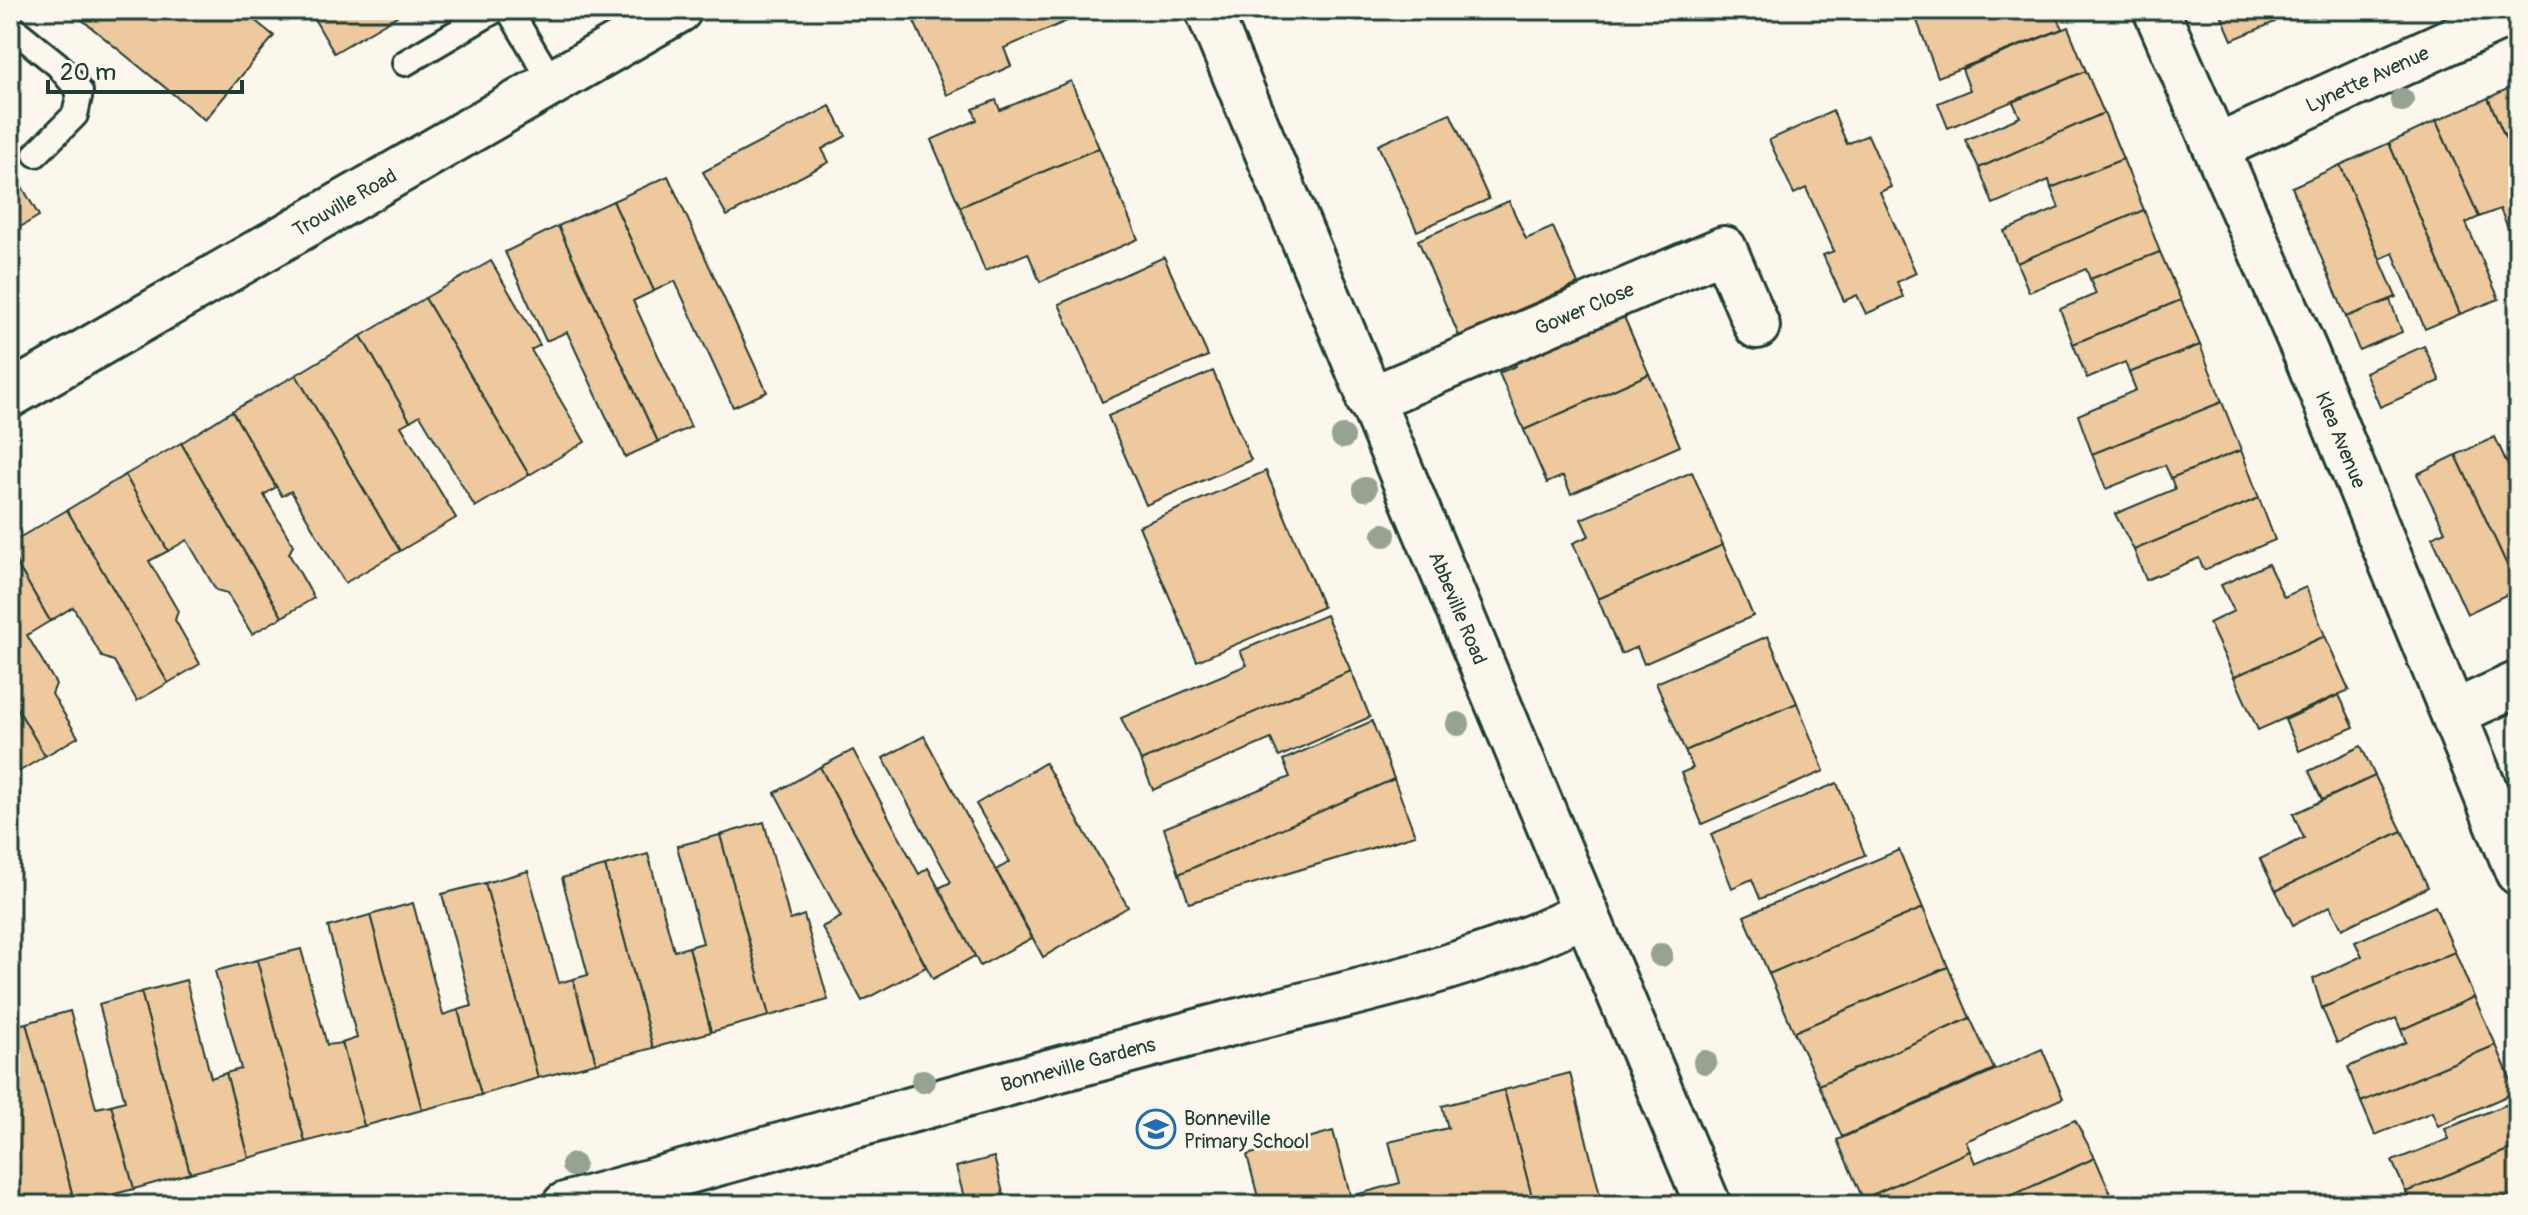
<svg xmlns="http://www.w3.org/2000/svg" width="2528" height="1215" font-family="Pangolin,sans-serif">
  <rect width="100%" height="100%" fill="#fbf7ec"/>
  <filter id="ink" filterUnits="userSpaceOnUse"><feTurbulence type="fractalNoise" baseFrequency=".0125" numOctaves="2"/><feDisplacementMap in="SourceGraphic" scale="16" xChannelSelector="R" yChannelSelector="G"/><feConvolveMatrix kernelMatrix="1 2 1 2 8 2 1 2 1" color-interpolation-filters="sRGB"/></filter>
  <g filter="url(#ink)">
    <g fill="#eec99e" stroke="#1f3d34" stroke-width="2">
      <path d="M70,10h172l32,26 -69,84z"/>
      <path d="M309,10h98l-73,43z"/>
      <path d="M909,10h153l5,11 -63,27 7,18 -64,29z"/>
      <path d="M1913,10h142l7,19 -124,48z"/>
      <path d="M2219,10h51l5,12 -43,18z"/>
      <path d="M2068,27l18,44 -138,57 -10,-25 32,-13 -8,-21z"/>
      <path d="M2086,71l18,42 -125,55 -14,-28 55,-23 -7,-15z"/>
      <path d="M1071,81l28,67 -139,59 -29,-67 46,-20 -4,-11 23,-9 4,10z"/>
      <path d="M2518,84v83l-30,-69z"/>
      <path d="M2488,98l30,69v84l-18,-42 -21,8 -43,-96z"/>
      <path d="M830,106l16,30 -24,13 7,13 -102,54 -24,-44z"/>
      <path d="M1833,111l14,33 21,-9 23,52 -11,5 36,81 -19,9 6,15 -37,17 -9,-19 -13,6 -21,-46 11,-4 -28,-63 -12,6 -25,-54z"/>
      <path d="M1450,113l39,86 -72,32 -39,-86z"/>
      <path d="M2104,113l19,46 -72,29 -2,-8 -56,24 -14,-36z"/>
      <path d="M2436,121l43,96 -13,6 33,76 -39,15 -71,-171z"/>
      <path d="M2389,143l71,171 -35,15 -32,-76 -13,6 -40,-94z"/>
      <path d="M1099,148l39,91 -98,43 -12,-29 -43,18 -25,-64z"/>
      <path d="M2123,159l21,51 -127,53 -13,-32 55,-23 -8,-20z"/>
      <path d="M2340,165l56,132 -50,20 -54,-130z"/>
      <path d="M10,166l29,50 -29,17z"/>
      <path d="M668,176l99,216 -34,15 -58,-126 -21,10 -41,-90z"/>
      <path d="M613,201l41,90 -21,10 58,126 -33,15 -100,-216z"/>
      <path d="M1509,201l17,38 27,-12 25,57 -119,52 -41,-96z"/>
      <path d="M2144,210l16,42 -70,27 -4,-10 -57,23 -12,-29z"/>
      <path d="M558,226l100,216 -33,15 -58,-125 -21,9 -41,-89z"/>
      <path d="M2160,252l21,48 -108,44 -13,-35 36,-15 -6,-15z"/>
      <path d="M1164,257l44,99 -106,46 -43,-98z"/>
      <path d="M491,261l49,84 -9,5 54,92 -56,33 -104,-177z"/>
      <path d="M425,298l104,177 -54,32 -55,-92 -10,6 -49,-85z"/>
      <path d="M2181,300l19,45 -71,28 -4,-11 -38,16 -14,-34z"/>
      <path d="M2390,300l12,32 -43,18 -13,-33z"/>
      <path d="M1617,301l32,73 -125,56 -25,-57 17,-7 -8,-17z"/>
      <path d="M361,336l49,85 -9,5 55,92 -56,33 -104,-176z"/>
      <path d="M2200,345l22,57 -130,52 -14,-39 58,-25 -7,-17z"/>
      <path d="M2424,346l16,35 -60,26 -15,-35z"/>
      <path d="M1213,371l38,89 -105,45 -38,-89z"/>
      <path d="M1649,374l31,72 -109,48 -8,-18 -16,7 -23,-53z"/>
      <path d="M296,375l104,176 -55,32 -54,-92 -9,5 -50,-85z"/>
      <path d="M2222,402l19,48 -70,28 -6,-13 -59,24 -14,-35z"/>
      <path d="M232,411l44,76 -12,8 29,50 -4,9 25,44 -32,19 -101,-174z"/>
      <path d="M2495,437l23,50v102l-62,-134z"/>
      <path d="M181,443l101,174 -30,17 -25,-41 -11,-3 -29,-50 -19,11 -43,-76z"/>
      <path d="M2241,450l18,48 -125,52 -19,-36 60,-25 -4,-11z"/>
      <path d="M2456,455l62,134 -51,25 -35,-77 13,-6 -28,-57z"/>
      <path d="M1266,471l57,136 -126,54 -58,-135z"/>
      <path d="M1692,472l31,73 -125,54 -25,-56 16,-7 -8,-17z"/>
      <path d="M125,475l43,76 -19,10 29,50 -3,9 25,44 -32,19 -101,-173z"/>
      <path d="M2259,498l16,42 -71,30 -5,-12 -53,22 -12,-30z"/>
      <path d="M67,510l101,173 -31,18 -23,-40 -12,-4 -29,-50 -23,14 -40,-69v-9z"/>
      <path d="M1723,545l30,71 -109,48 -7,-17 -16,7 -23,-55z"/>
      <path d="M10,552l40,69 -23,14 29,49 -4,10 26,43 -33,19 -35,-60z"/>
      <path d="M2268,564l16,33 22,-10 19,49 -91,41 -25,-54 25,-12 -13,-26z"/>
      <path d="M1326,615l25,56 -210,90 -20,-43 126,-53 -7,-14z"/>
      <path d="M1768,636l29,67 -112,48 -29,-68z"/>
      <path d="M2325,636l24,54 -91,40 -24,-53z"/>
      <path d="M1351,671l19,46 -91,40 -8,-18 -118,51 -12,-29z"/>
      <path d="M2339,695l15,32 -55,24 -14,-31z"/>
      <path d="M10,696l35,60 -30,18 -5,-8z"/>
      <path d="M1797,703l27,68 -122,53 -21,-51 12,-5 -8,-17z"/>
      <path d="M1372,721l22,58 -215,95 -15,-46 126,-51 -7,-17z"/>
      <path d="M924,736l108,202 -52,28 -41,-78 12,-6 -68,-124z"/>
      <path d="M2361,746l14,30 -53,24 -13,-29z"/>
      <path d="M853,750l66,124 9,-6 47,88 -42,23 -113,-212z"/>
      <path d="M1045,763l83,144 -85,50 -47,-87 14,-8 -34,-58z"/>
      <path d="M820,767l106,200 -64,34 -40,-74 19,-10 -66,-124z"/>
      <path d="M2375,776l27,55 -126,60 -16,-32 44,-21 -11,-24z"/>
      <path d="M1394,779l21,56 -226,68 -10,-29z"/>
      <path d="M1837,783l28,72 -105,44 -8,-20 -20,9 -21,-54z"/>
      <path d="M764,822l26,98 14,-5 24,85 -59,16 -49,-181z"/>
      <path d="M2402,831l26,56 -86,42 -12,-23 -37,19 -17,-34z"/>
      <path d="M720,835l49,181 -58,16 -22,-85 14,-4 -26,-97z"/>
      <path d="M1899,850l24,58 -154,66 -25,-58z"/>
      <path d="M648,854l26,97 15,-4 22,85 -58,16 -48,-182z"/>
      <path d="M605,866l48,182 -57,15 -23,-84 15,-4 -26,-97z"/>
      <path d="M528,871l31,112 14,-4 23,84 -58,15 -53,-195z"/>
      <path d="M485,883l53,195 -57,17 -23,-85 14,-4 -30,-112z"/>
      <path d="M413,903l30,112 15,-5 23,85 -59,15 -52,-195z"/>
      <path d="M2435,906l20,46 -133,56 -9,-29 49,-23 -7,-14z"/>
      <path d="M1923,908l25,59 -154,65 -25,-58z"/>
      <path d="M370,915l52,195 -58,16 -22,-83 15,-5 -29,-111z"/>
      <path d="M301,949l26,96 15,-2 22,83 -59,16 -48,-182z"/>
      <path d="M2455,952l19,45 -73,33 -5,-12 -59,25 -15,-35z"/>
      <path d="M257,960l48,182 -56,16 -23,-85 15,-4 -26,-98z"/>
      <path d="M1948,967l22,51 -151,67 -25,-53z"/>
      <path d="M186,980l25,98 15,-5 23,85 -59,15 -49,-181z"/>
      <path d="M141,992l49,181 -56,16 -23,-84 14,-4 -26,-97z"/>
      <path d="M2474,997l22,48 -135,57 -13,-35 58,-25 -5,-12z"/>
      <path d="M70,1011l26,97 15,-3 23,84 -59,15 -49,-181z"/>
      <path d="M1970,1018l24,51 -152,68 -23,-52z"/>
      <path d="M26,1023l49,181 -2,1h-59l-4,-15v-163z"/>
      <path d="M2496,1045l20,47 -78,34 -6,-14 -57,23 -14,-33z"/>
      <path d="M2042,1049l21,49 -97,43 4,10 -107,48 -26,-59z"/>
      <path d="M1570,1073l32,130 -68,2 -30,-115z"/>
      <path d="M1504,1090l29,111 -17,4h-163l-2,-9 49,-13 -11,-41 59,-14 -6,-22z"/>
      <path d="M2518,1100v46l-112,46 -14,-31 57,-22 -4,-10z"/>
      <path d="M2075,1120l20,38 -104,47h-126l-2,-6 107,-48 5,12z"/>
      <path d="M1333,1131l20,74h-93l-13,-50z"/>
      <path d="M2518,1146v46l-32,13h-14l-2,-4 -10,4h-48l-6,-13z"/>
      <path d="M994,1157l12,48h-40l-10,-38z"/>
      <path d="M2095,1158l18,41 -14,6h-108z"/>
    </g>
    <g fill="none" stroke-linecap="round" stroke-linejoin="round">
      <g stroke="#1f3d34" stroke-width="30">
        <g id="lane">
          <path d="M509,10l43,72"/>
          <path d="M10,26l48,39 22,27 -5,23 -39,39"/>
          <path d="M405,63l90,-53"/>
        </g>
      </g>
      <g stroke="#1f3d34" stroke-width="50">
        <g id="street">
          <path id="s1" d="M2156,10l150,344 212,518"/>
          <path id="s2" d="M2218,147l300,-137"/>
          <path id="s3" d="M10,395l669,-385"/>
          <path id="s4" d="M1369,400l355,-151 33,77"/>
          <path d="M2454,713l64,-29"/>
          <path id="s5" d="M565,1205c215,-60 431,-119 647,-177 125,-33 257,-56 374,-115"/>
        </g>
      </g>
      <g stroke="#1f3d34" stroke-width="50">
        <g id="secondary">
          <path id="s6" d="M1208,10l500,1195"/>
        </g>
      </g>
      <use href="#lane" stroke="#fbf7ec" stroke-width="24"/>
      <use href="#street" stroke="#fbf7ec" stroke-width="44"/>
      <use href="#secondary" stroke="#fbf7ec" stroke-width="44"/>
    </g>
    <g fill="#96a392">
      <circle cx="2402" cy="100" r="12"/>
      <circle cx="1343" cy="437" r="12"/>
      <circle cx="1365" cy="489" r="12"/>
      <circle cx="1384" cy="535" r="12"/>
      <circle cx="1458" cy="724" r="12"/>
      <circle cx="1661" cy="955" r="12"/>
      <circle cx="1705" cy="1062" r="12"/>
      <circle cx="923" cy="1081" r="12"/>
      <circle cx="573" cy="1165" r="12"/>
    </g>
  </g>
  <defs>
    <g id="school-ring" transform="scale(2)"><circle r="9.5" fill="#fbf7ec" stroke="#1f6fb2" stroke-width="1.5"/><path d="M0-5L7-2L0 1L-7-2ZM-4 1L0 2.5L4 1V4Q0 6-4 4Z" fill="#1f6fb2"/></g>
  </defs>
  <g fill-rule="evenodd">
    <use href="#school-ring" x="1156" y="1129"/>
  </g>
  <g text-anchor="middle" stroke-width="6" stroke-linejoin="round" paint-order="stroke">
    <g font-size="20" fill="#1f3d34" stroke="#fbf7ec">
      <text dy="7" stroke="none"><textPath href="#s2" startOffset="164">Lynette Avenue</textPath></text>
      <text dy="7" stroke="none"><textPath href="#s3" startOffset="386">Trouville Road</textPath></text>
      <text dy="7" stroke="none"><textPath href="#s4" startOffset="234">Gower Close</textPath></text>
      <text dy="7" stroke="none"><textPath href="#s1" startOffset="468">Klea Avenue</textPath></text>
      <text dy="7" stroke="none"><textPath href="#s6" startOffset="648">Abbeville Road</textPath></text>
      <text dy="7" stroke="none"><textPath href="#s5" startOffset="532">Bonneville Gardens</textPath></text>
    </g>
    <g font-size="20" fill="#1f3d34" stroke="#fbf7ec" text-anchor="start">
      <text x="1184" y="1125">Bonneville<tspan x="1184" dy="23">Primary School</tspan></text>
    </g>
  </g>
  <rect width="2528" height="1215" fill="none" stroke="#fbf7ec" stroke-width="40"/>
  <rect x="20" y="20" width="2488" height="1175" fill="none" stroke="#1f3d34" stroke-width="3" filter="url(#ink)"/>
  <path d="M48 80v12h194v-12" fill="none" stroke="#1f3d34" stroke-width="4"/>
  <text x="60" y="80" font-size="24" fill="#1f3d34" stroke="#fbf7ec" stroke-width="6" paint-order="stroke">20 m</text>
</svg>
